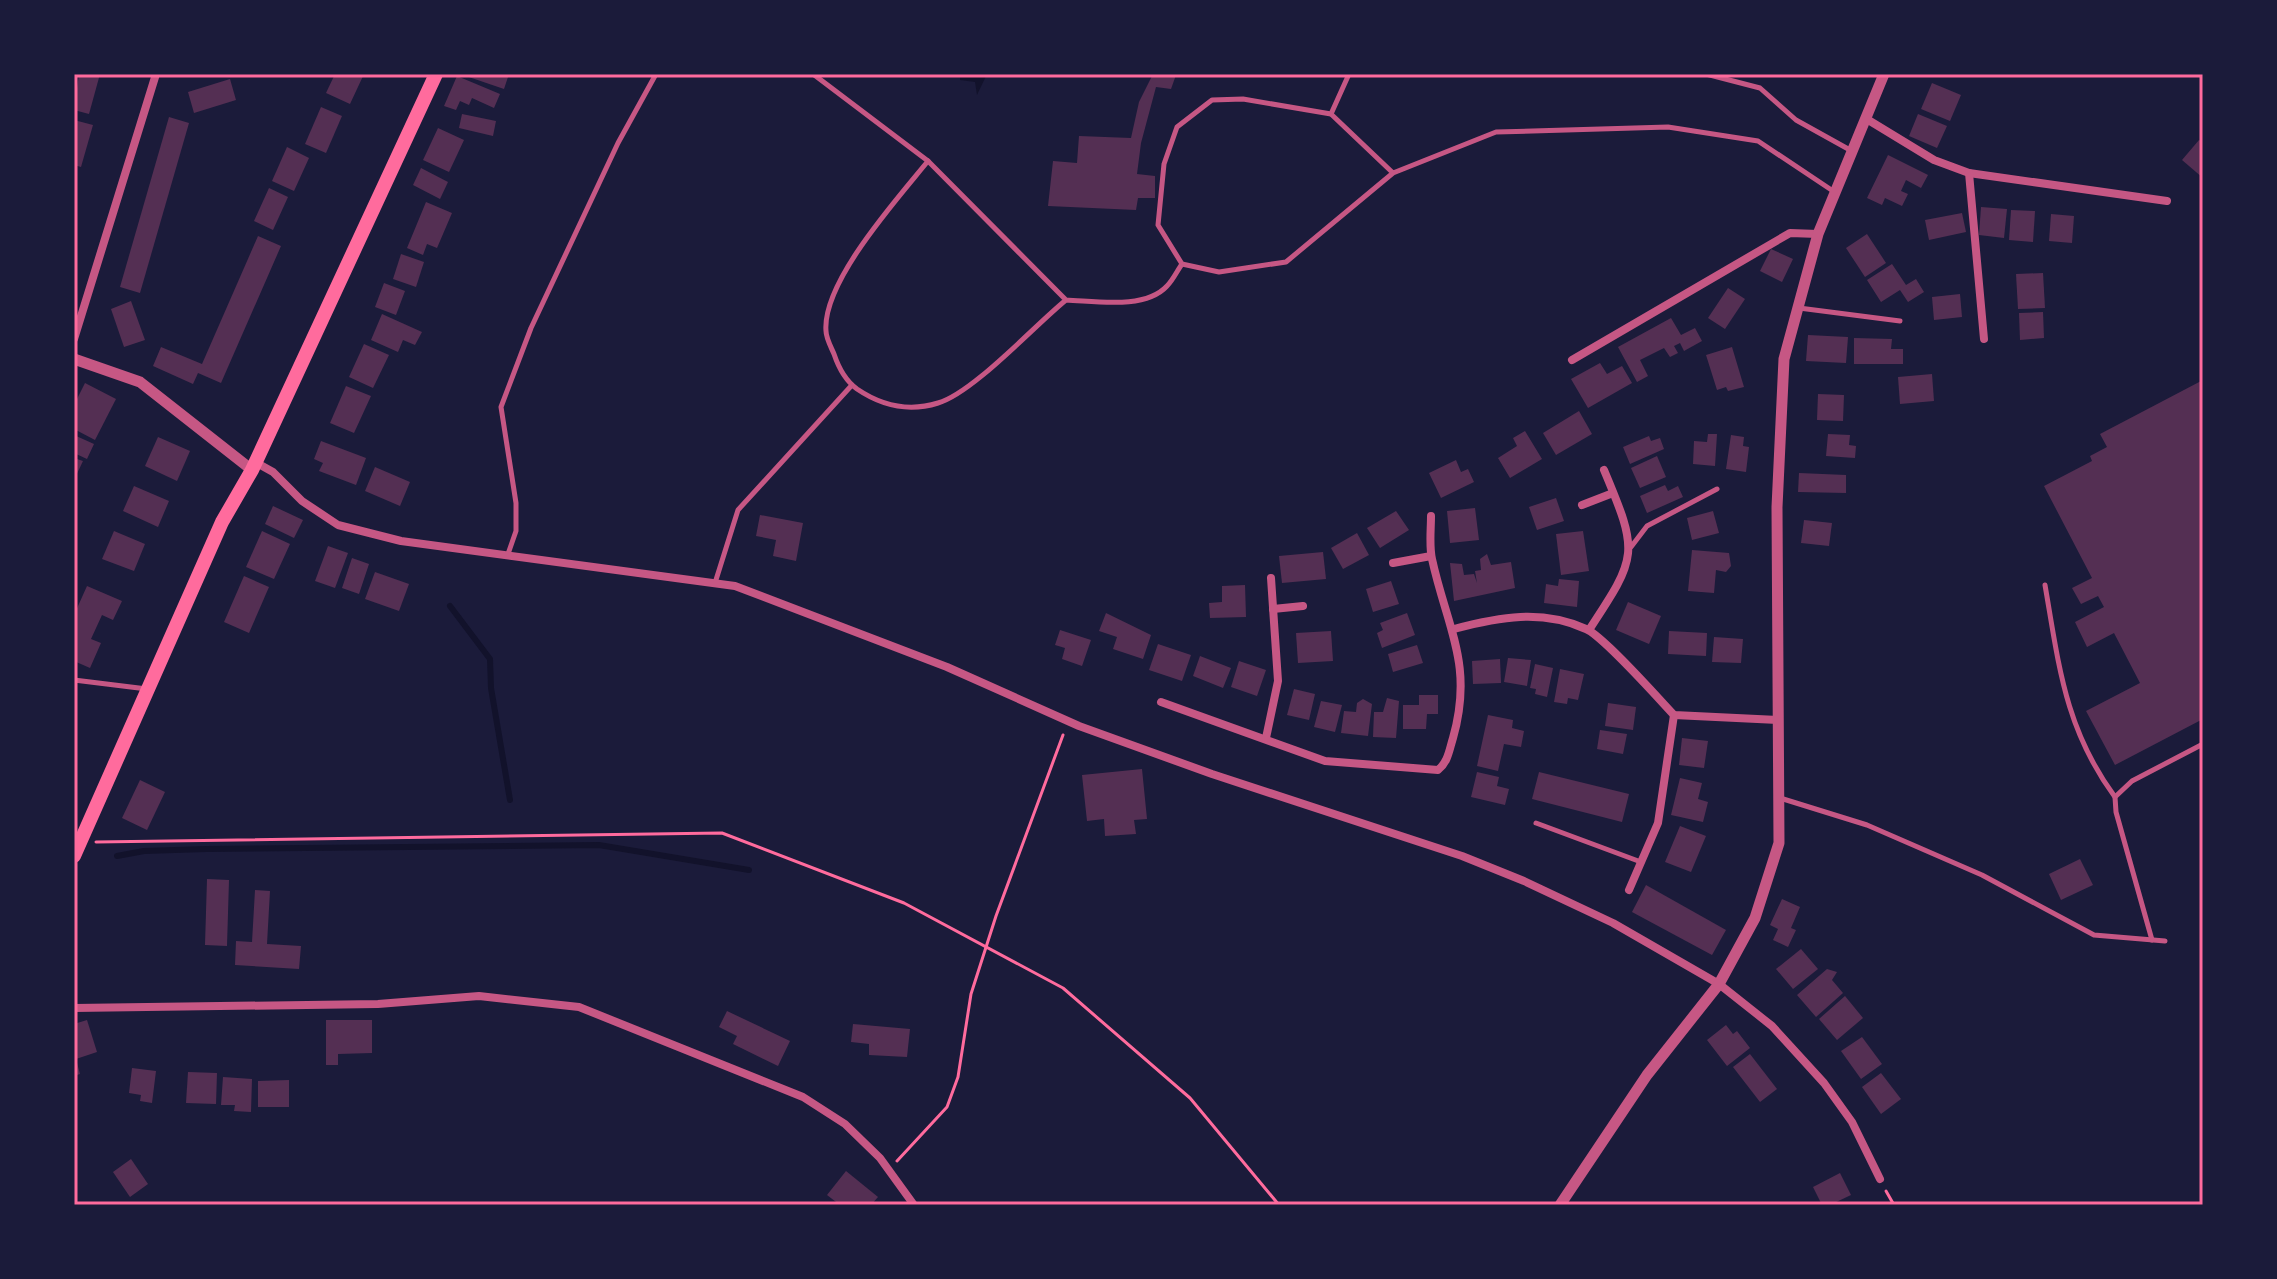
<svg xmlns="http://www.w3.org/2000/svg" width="2277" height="1279" font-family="Georgia,serif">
  <rect width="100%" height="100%" fill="#1b1b3a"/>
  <path fill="#12122b" d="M960,74h27l-10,21 -2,-13 -15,-2z"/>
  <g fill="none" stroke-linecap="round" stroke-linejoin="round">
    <g stroke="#12122b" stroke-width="6">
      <path d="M450,606l40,53 1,29 19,112"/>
      <path d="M117,856l27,-5 62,-2 393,-4 150,25"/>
    </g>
  </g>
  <g fill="#542f53">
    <path d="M79,74h21l-11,40 -15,-4z"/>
    <path d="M335,74h29l-14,30 -24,-11z"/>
    <path d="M460,74h49l-5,15z"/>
    <path d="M1153,74l23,1 -5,14 -15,-2 -15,56 -4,31 18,2v22h-17l-2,12 -88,-4 5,-45 24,2 2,-27 52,2 8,-36z"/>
    <path d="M457,76l43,18 -6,14 -22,-10 -3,7 -9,-4 -4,9 -12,-4z"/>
    <path d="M230,79l6,21 -42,13 -6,-21z"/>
    <path d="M1932,83l29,12 -11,26 -29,-12z"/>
    <path d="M321,107l21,9 -16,37 -21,-9z"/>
    <path d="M462,114l34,7 -3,15 -34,-8z"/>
    <path d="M1918,114l29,12 -10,22 -28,-12z"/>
    <path d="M169,117l20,6 -49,170 -20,-6z"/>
    <path d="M74,120l19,5 -12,42 -7,-2z"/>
    <path d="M438,128l26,12 -15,32 -26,-12z"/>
    <path d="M2199,140l4,3v35l-21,-18z"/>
    <path d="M287,147l22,11 -15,33 -22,-10z"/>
    <path d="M1888,155l40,20 -7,13 -15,-8 -5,11 7,3 -6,12 -17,-8 -3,7 -15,-7z"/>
    <path d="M421,168l27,14 -8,17 -27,-14z"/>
    <path d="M269,188l19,9 -15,33 -19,-9z"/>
    <path d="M426,202l26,11 -15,35 -10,-4 -4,11 -16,-7z"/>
    <path d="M1981,207l26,2 -3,29 -25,-3z"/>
    <path d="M2011,210l24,1 -2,31 -24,-2z"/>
    <path d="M1962,213l4,19 -37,8 -4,-20z"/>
    <path d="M2051,214l23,2 -2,27 -23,-2z"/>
    <path d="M1867,234l19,29 -21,14 -19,-29z"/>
    <path d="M258,236l23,10 -60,137 -23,-10 -5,11 -40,-18 8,-19 41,17z"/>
    <path d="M1771,249l22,10 -11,23 -22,-11z"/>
    <path d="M401,254l23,8 -8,25 -23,-8z"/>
    <path d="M1892,264l14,21 10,-6 8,13 -16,10 -8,-12 -19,12 -14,-22z"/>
    <path d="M2043,273l2,35 -27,1 -2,-35z"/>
    <path d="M384,283l21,8 -9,24 -21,-8z"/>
    <path d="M1728,288l17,11 -20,30 -17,-11z"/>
    <path d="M1960,294l2,23 -28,3 -2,-23z"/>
    <path d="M131,301l14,39 -21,7 -13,-38z"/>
    <path d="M2043,312l1,26 -24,2 -1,-27z"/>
    <path d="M382,314l40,18 -7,13 -12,-5 -5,12 -27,-12z"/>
    <path d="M1671,318l10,17 14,-7 7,13 -18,10 -4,-8 -6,3 4,7 -8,4 -6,-9 -24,12 8,16 -11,6 -19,-35z"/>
    <path d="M1808,335l40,2 -2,26 -40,-2z"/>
    <path d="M1854,338l38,1 -1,10h12v15h-49z"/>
    <path d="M364,344l25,11 -16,33 -24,-11z"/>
    <path d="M1732,347l12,40 -16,4 -2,-4 -9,3 -11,-35z"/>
    <path d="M1600,363l7,11 15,-8 10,17 -44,25 -17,-29z"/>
    <path d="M1932,374l2,27 -34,3 -2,-27z"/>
    <path d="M2203,380v339l-88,46 -29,-54 54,-28 -26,-50 -27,14 -12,-25 29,-15 -6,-11 -17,8 -9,-16 20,-10 -48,-92 48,-25 -2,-5 17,-9 -7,-13z"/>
    <path d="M85,383l31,16 -21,41 -21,-11v-24z"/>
    <path d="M346,386l25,10 -17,37 -24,-10z"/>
    <path d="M1818,394l26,1 -1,26 -26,-1z"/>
    <path d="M1579,411l13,23 -36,21 -13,-22z"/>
    <path d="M1525,431l17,28 -32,19 -12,-20 19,-12 -4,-8z"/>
    <path d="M1708,434h9l-2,32 -22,-2 1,-23 13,1z"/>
    <path d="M1828,434l22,1 -1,10 7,1 -1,12 -29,-2z"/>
    <path d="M74,435l20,9 -7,15 -13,-6z"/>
    <path d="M1731,435l13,2 -1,9 6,1 -3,25 -20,-3z"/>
    <path d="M1649,436l2,5 9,-3 4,11 -34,15 -7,-17z"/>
    <path d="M158,437l32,14 -13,30 -32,-15z"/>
    <path d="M321,441l45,17 -10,27 -37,-14 4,-8 -9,-4z"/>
    <path d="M1657,456l9,21 -26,11 -9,-20z"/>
    <path d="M74,458l9,3 -9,19z"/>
    <path d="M1456,460l5,12 7,-3 6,13 -33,16 -12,-25z"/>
    <path d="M375,467l35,15 -10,24 -35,-15z"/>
    <path d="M1799,473l47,2v18l-48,-1z"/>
    <path d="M1665,485l3,6 10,-5 5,11 -36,16 -7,-17z"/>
    <path d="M134,486l35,15 -11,26 -35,-16z"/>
    <path d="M1556,498l8,23 -27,9 -8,-23z"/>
    <path d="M273,506l30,14 -9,18 -29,-14z"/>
    <path d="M1475,508l4,32 -29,3 -3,-32z"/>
    <path d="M1396,511l13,19 -29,18 -13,-20z"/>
    <path d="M1713,511l6,22 -27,7 -5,-22z"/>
    <path d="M760,515l43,8 -7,38 -23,-5 3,-16 -20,-4z"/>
    <path d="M1804,520l28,3 -3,23 -28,-3z"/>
    <path d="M114,531l31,13 -11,27 -32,-12z"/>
    <path d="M262,531l28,13 -16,35 -28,-12z"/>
    <path d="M1583,531l6,40 -28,4 -5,-41z"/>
    <path d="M1357,533l12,22 -26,14 -12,-21z"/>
    <path d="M328,546l20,7 -13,35 -20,-7z"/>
    <path d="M1692,550l37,3 2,13 -5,6 -10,-2 -2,23 -26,-2z"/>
    <path d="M1323,552l3,27 -44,4 -3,-27z"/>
    <path d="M1487,554l4,11 20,-3 4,26 -61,13 -4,-38 12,1 2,11 10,-1 3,9 -2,-12 6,-1 -1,-11z"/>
    <path d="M352,558l17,6 -10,30 -17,-6z"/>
    <path d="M375,572l34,12 -10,27 -34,-12z"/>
    <path d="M244,576l25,11 -20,46 -25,-11z"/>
    <path d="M1559,579l20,2 -2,26 -33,-4 2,-19 12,2z"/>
    <path d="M1391,581l8,23 -26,8 -7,-23z"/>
    <path d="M1245,585l1,32 -36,1 -1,-15 13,-1v-16z"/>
    <path d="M87,586l35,15 -9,19 -11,-5 -11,24 10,4 -11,25 -16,-7v-46z"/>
    <path d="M1628,602l33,14 -12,28 -33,-14z"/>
    <path d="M1106,613l45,22 -8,24 -30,-10 4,-12 -18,-6z"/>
    <path d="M1407,613l8,22 -33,13 -5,-15 6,-3 -3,-7z"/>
    <path d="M1060,630l31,10 -9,26 -20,-7 3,-11 -10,-3z"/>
    <path d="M1331,631l2,30 -35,2 -2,-30z"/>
    <path d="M1669,631l38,2 -1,23 -38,-2z"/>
    <path d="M1714,637l29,2 -2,24 -29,-1z"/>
    <path d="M1158,644l33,11 -9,26 -33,-11z"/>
    <path d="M1417,645l6,18 -30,9 -5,-18z"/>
    <path d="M1200,656l31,12 -8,20 -30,-12z"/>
    <path d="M1508,658l23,2 -4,26 -23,-4z"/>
    <path d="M1500,659l1,24 -28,1 -1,-23z"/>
    <path d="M1239,661l27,9 -9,26 -26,-9z"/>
    <path d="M1535,664l18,4 -6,29 -12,-3 1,-5 -6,-1z"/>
    <path d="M1560,669l24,5 -6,26 -10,-2 -1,6 -13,-2z"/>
    <path d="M1294,689l21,5 -6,26 -22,-5z"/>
    <path d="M1419,695h19v19h-11l-1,15h-23v-24h16z"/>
    <path d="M1387,698l12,3 -3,37 -23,-1 1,-25h9z"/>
    <path d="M1363,699l9,5 -4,32 -27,-3 3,-22 12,1 1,-9z"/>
    <path d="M1321,701l21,4 -7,27 -21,-5z"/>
    <path d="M1608,703l28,4 -3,23 -28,-4z"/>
    <path d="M1488,715l25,5 -1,8 12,3 -3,16 -17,-3 -6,27 -21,-5z"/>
    <path d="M1600,730l27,4 -4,20 -26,-5z"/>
    <path d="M1682,738l26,3 -4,27 -25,-3z"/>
    <path d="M1142,769l5,50 -13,1 2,14 -31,2 -1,-17 -17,2 -5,-46z"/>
    <path d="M1477,772l22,5 -2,9 12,3 -4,16 -34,-8z"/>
    <path d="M1539,772l90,22 -7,28 -90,-23z"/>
    <path d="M1680,778l22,5 -4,16 10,3 -5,20 -32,-7z"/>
    <path d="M140,780l25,12 -18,38 -25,-12z"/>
    <path d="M1680,826l26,10 -15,36 -26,-10z"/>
    <path d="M2080,859l13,26 -32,15 -12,-26z"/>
    <path d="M207,879l22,1 -2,66 -22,-1z"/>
    <path d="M1646,885l80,45 -14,25 -80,-43z"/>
    <path d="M255,890l15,1 -3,53 34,2 -2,23 -64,-4 1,-24 16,1z"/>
    <path d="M1782,899l18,8 -9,21 5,2 -8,17 -15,-7 5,-11 -8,-4z"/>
    <path d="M1801,949l17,20 -25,20 -17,-20z"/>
    <path d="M1827,969l10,3 -5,8 11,13 -27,24 -19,-22z"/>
    <path d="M1845,996l18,22 -26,22 -18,-21z"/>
    <path d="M727,1011l63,30 -12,25 -45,-22 4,-8 -18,-9z"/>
    <path d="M87,1020l10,32 -21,7 4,15 -6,2v-52z"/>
    <path d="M326,1020h46v33l-34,1v11h-12z"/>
    <path d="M853,1024l57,5 -3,28 -38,-2v-11l-18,-2z"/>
    <path d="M1726,1025l7,9 4,-3 13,17 -23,18 -20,-26z"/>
    <path d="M1862,1037l20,27 -21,15 -20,-28z"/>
    <path d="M1750,1054l27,35 -17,13 -27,-35z"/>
    <path d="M132,1068l24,3 -4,32 -12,-2 1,-6 -12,-2z"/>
    <path d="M188,1072l29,1 -1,31 -30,-1z"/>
    <path d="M1881,1073l20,26 -20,15 -19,-27z"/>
    <path d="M223,1077l29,2 -1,33 -17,-1 1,-6h-14z"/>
    <path d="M289,1080v27h-31v-26z"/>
    <path d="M131,1159l17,25 -18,13 -17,-25z"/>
    <path d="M846,1171l32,26 -7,8h-31l-13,-10z"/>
    <path d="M1840,1173l11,22 -21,10h-8l-9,-18z"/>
  </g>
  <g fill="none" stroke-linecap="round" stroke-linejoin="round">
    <g stroke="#ff6b9d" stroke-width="3">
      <path d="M96,842l626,-9 182,70 159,85 127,110 89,107"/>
      <path d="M897,1161l50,-54 11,-30 13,-83 25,-78 67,-181"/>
      <path d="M1886,1191l8,14"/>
    </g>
    <g stroke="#c65784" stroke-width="5">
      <path d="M813,74l115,87"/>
      <path d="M1706,74l54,14 36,32 54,30"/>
      <path d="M1331,114l18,-40"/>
      <path d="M1393,173l-62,-59 -88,-15 -31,1 -35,27 -13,37 -6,61 24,39 37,8 67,-10 107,-89 103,-41 172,-5 90,14 75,50"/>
      <path d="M1066,300l-138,-139c-30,37 -106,121 -102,170 0,7 5,16 8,23 4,12 12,27 23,35 25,17 52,23 81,14 35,-10 97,-78 128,-103 29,1 79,10 101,-14 6,-6 10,-15 15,-22"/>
      <path d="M1799,308l101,13"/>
      <path d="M1631,547l16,-21 70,-37"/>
      <path d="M508,554l8,-23v-28l-15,-96 30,-79 87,-185 38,-69"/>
      <path d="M715,583l23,-73 114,-125"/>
      <path d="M2045,585c14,81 20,144 70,212"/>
      <path d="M74,680l73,9"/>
      <path d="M1780,798l87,27 115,50 112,60 71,6"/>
      <path d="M1536,823l105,39"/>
      <path d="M2152,940l-36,-128 -1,-15 17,-16 71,-37"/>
    </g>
    <g stroke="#c65784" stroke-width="8">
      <path d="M1865,118l69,42 35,13 198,28"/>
      <path d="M1969,173l15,166"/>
      <path d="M74,339l82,-265"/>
      <path d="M1572,360l218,-127 28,1"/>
      <path d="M255,462l18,10 29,29 36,24 63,16 334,45 212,81 132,59 133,48 250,82 62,25 89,42 106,61 53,42 52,57 28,39 28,57"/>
      <path d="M1582,505l31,-12"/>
      <path d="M1393,563l38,-7"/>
      <path d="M1273,609l30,-3"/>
      <path d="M1454,629c45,-12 88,-20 132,0 17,7 72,69 88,86l104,5"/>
      <path d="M1589,630c49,-74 50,-77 15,-160"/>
      <path d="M1161,702l164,59 113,9c10,-8 11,-19 15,-32 21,-74 -6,-110 -21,-179 -3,-13 -1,-29 -1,-43"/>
      <path d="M1266,738l12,-57 -7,-103"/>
      <path d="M1629,890l29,-67 16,-108"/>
      <path d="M74,1008l304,-4 101,-8 100,11 224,90 42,27 35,34 34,47"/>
    </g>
    <g stroke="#c65784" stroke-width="11">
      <path d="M74,359l66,23 112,88"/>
      <path d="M1560,1205l87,-130 72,-91 36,-66 24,-75 -2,-336 7,-148 34,-125 66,-160"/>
    </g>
    <path stroke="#ff6b9d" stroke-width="14" d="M74,856l148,-334 30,-52 184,-396"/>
  </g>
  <rect width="2277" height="1279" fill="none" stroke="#1b1b3a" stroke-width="152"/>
  <rect x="76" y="76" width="2125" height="1127" fill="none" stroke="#ff6b9d" stroke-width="3"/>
</svg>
